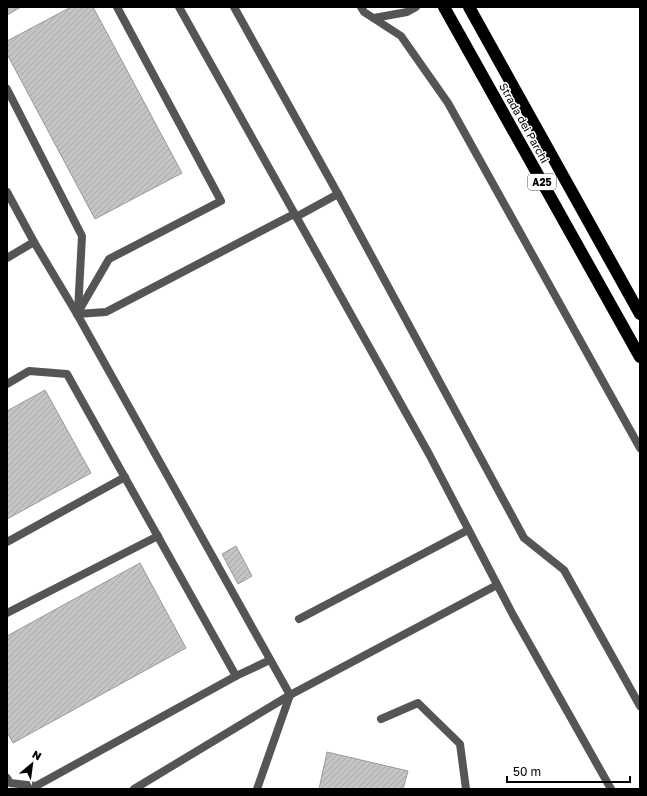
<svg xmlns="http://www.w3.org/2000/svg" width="647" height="796" font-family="'Golos Text',sans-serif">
  <defs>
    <pattern id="building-hatch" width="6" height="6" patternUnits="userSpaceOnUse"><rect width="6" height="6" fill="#c4c4c4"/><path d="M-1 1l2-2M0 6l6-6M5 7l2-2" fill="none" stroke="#a7a7a7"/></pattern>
  </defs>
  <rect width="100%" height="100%" fill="#fff"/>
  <g fill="url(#building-hatch)" stroke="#999">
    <path d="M7,7h14l-14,8z"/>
    <path d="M71,7h22l89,166 -87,46 -88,-165v-13z"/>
    <path d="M45,390l46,83 -84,46v-108z"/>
    <path d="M236,546l16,30 -14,8 -16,-30z"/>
    <path d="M140,563l46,85 -173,95 -6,-11v-96z"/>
    <path d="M327,752l81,19 -5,18h-84z"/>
  </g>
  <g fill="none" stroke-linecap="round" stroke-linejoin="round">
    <g stroke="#555" stroke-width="8">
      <path d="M179,7l250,447 84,161 98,174"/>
      <path d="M234,7l104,187"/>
      <path d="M361,7l3,5 37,24 47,67 192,345"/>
      <path d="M374,18l33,-6 9,-5"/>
      <path d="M7,89l75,147 -4,75"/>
      <path d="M7,192l27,50 43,72 213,381 -33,94"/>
      <path d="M296,217l42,-23 186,344 40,32 76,136"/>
      <path d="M7,258l27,-16"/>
      <path d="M77,314l32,-55 112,-58 -104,-194"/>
      <path d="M77,314l29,-2 188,-98"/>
      <path d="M7,384l22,-13 38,3 169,302"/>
      <path d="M7,542l118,-65"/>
      <path d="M7,613l151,-77"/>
      <path d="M299,619l169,-89"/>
      <path d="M381,719l37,-16 42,41 6,45"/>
      <path d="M7,778l3,5 26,3 200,-110 34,-16"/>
      <path d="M134,789l156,-94 207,-110"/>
    </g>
    <g stroke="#000" stroke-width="12">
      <path d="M444,7l196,350"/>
      <path d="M469,7l171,307"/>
    </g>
  </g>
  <g text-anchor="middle" stroke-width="3" stroke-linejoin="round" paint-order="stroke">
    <rect fill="#fff" stroke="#4c4c4c" stroke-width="1" x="528" y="174" width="28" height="16" rx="3"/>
    <g font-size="10" font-weight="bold" fill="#000">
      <text x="542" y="186">A25</text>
    </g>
    <g font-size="11" fill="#000" stroke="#fff">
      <text transform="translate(524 123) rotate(61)" y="4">Strada dei Parchi</text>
    </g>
  </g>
  <rect width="647" height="796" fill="none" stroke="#000000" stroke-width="16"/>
  <g transform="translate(32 764) rotate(29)" stroke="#ffffff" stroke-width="3" paint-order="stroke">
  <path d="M0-3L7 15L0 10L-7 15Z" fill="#000000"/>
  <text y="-6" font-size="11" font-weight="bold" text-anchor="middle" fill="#000000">N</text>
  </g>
  <path d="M507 776v6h123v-6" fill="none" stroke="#000000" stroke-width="2"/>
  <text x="513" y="776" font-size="12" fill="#000000" stroke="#ffffff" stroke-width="3" paint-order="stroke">50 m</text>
</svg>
